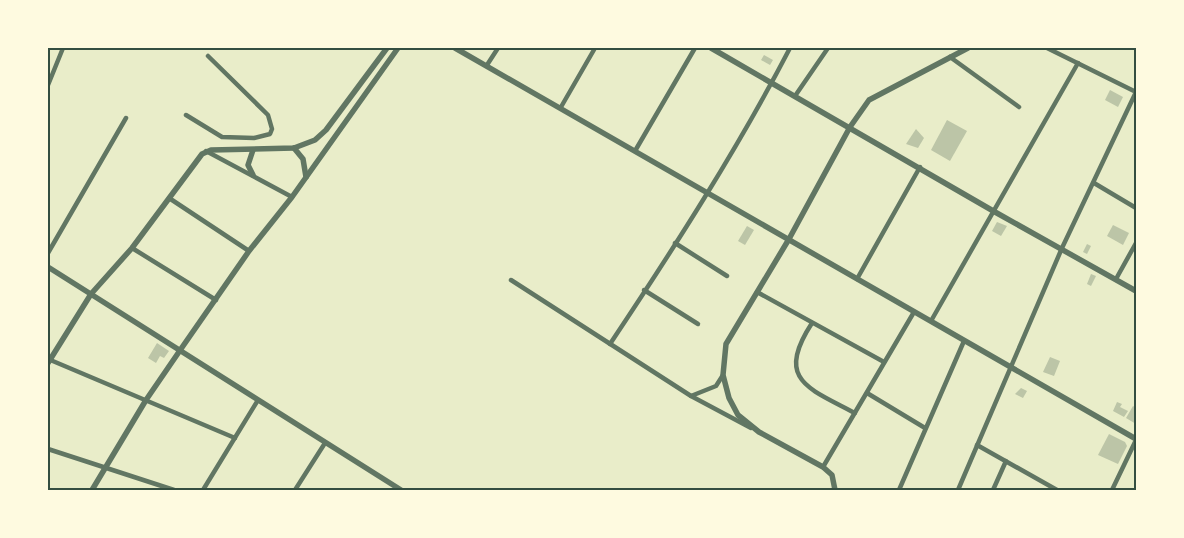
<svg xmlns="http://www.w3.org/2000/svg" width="1184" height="538" font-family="Manrope,sans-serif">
  <rect width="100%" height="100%" fill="#e9edc9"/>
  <g fill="#bcc5a7">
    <path d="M764,55l9,5 -3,5 -9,-5z"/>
    <path d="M1110,90l13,7 -5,10 -13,-7z"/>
    <path d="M947,120l20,11 -17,30 -19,-11z"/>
    <path d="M916,129l8,9 -6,10 -12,-4z"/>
    <path d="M997,222l10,4 -6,10 -9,-5z"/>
    <path d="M1113,225l16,8 -6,12 -16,-9z"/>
    <path d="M747,226l7,4 -9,15 -7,-4z"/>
    <path d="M1087,244l4,2 -4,8 -4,-2z"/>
    <path d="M1091,274l5,2 -5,10 -4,-2z"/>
    <path d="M157,343l12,8 -5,7 -4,-2 -4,7 -8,-5z"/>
    <path d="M1050,357l10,4 -6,15 -11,-4z"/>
    <path d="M1021,388l6,3 -4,7 -8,-4z"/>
    <path d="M1117,402l5,2 -2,3 8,4 -4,6 -11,-6z"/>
    <path d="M1133,406l3,2v12l-2,1 2,3 -10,-6z"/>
    <path d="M1109,434l16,8 2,4 -9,18 -20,-9z"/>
  </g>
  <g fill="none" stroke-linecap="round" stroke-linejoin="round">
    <g stroke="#617663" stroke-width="4.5">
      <path d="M1047,48l89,44"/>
      <path d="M950,57l69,50"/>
      <path d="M487,65l11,-17"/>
      <path d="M48,85l15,-37"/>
      <path d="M795,96l33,-48"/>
      <path d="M561,107l34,-59"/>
      <path d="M186,115l36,22 32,1 16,-4 2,-5 -4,-14 -60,-59"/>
      <path d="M206,151l86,46"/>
      <path d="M635,151l60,-103"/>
      <path d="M1094,183l42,25"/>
      <path d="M169,198l80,53"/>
      <path d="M675,243l52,33"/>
      <path d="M132,248l84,52"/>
      <path d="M48,253l78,-135"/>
      <path d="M857,279l63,-112"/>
      <path d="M1116,279l20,-36"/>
      <path d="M511,280l180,116 60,32"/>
      <path d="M644,290l54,34"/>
      <path d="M757,292l127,70"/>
      <path d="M931,321l147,-258"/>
      <path d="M812,323c-37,57 -4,65 43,90"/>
      <path d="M610,344c64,-96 127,-194 180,-296"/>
      <path d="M48,359l187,79"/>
      <path d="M867,393l58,35"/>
      <path d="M691,396l25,-10 7,-11"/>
      <path d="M977,445l80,45"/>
      <path d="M48,449l126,41"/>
      <path d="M823,467l91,-155"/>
      <path d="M203,490l55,-90"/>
      <path d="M295,490l30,-47"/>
      <path d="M899,490l65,-149"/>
      <path d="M958,490l104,-242 74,-156"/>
      <path d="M993,490l13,-29"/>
      <path d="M1112,490l24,-50"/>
    </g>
    <g stroke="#617663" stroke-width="5.5">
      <path d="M455,48l681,391"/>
      <path d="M711,48l284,164 141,79"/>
      <path d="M294,148l9,11 3,18"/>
      <path d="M253,150l-5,15 5,10"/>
      <path d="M48,267l353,223"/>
      <path d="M48,363l43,-69 41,-46 70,-94 9,-4 83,-2 21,-8 11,-10 61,-82"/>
      <path d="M92,490l54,-90 37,-54 66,-95 43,-54 106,-149"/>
      <path d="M835,490l-3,-15 -9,-8 -64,-35 -21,-17 -9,-17 -6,-23 3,-31 63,-105 61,-112 19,-27 99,-52"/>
    </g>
  </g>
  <rect width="1184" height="538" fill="none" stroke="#fefae0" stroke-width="98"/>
  <rect x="49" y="49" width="1086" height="440" fill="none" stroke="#344e41" stroke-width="2"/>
</svg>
